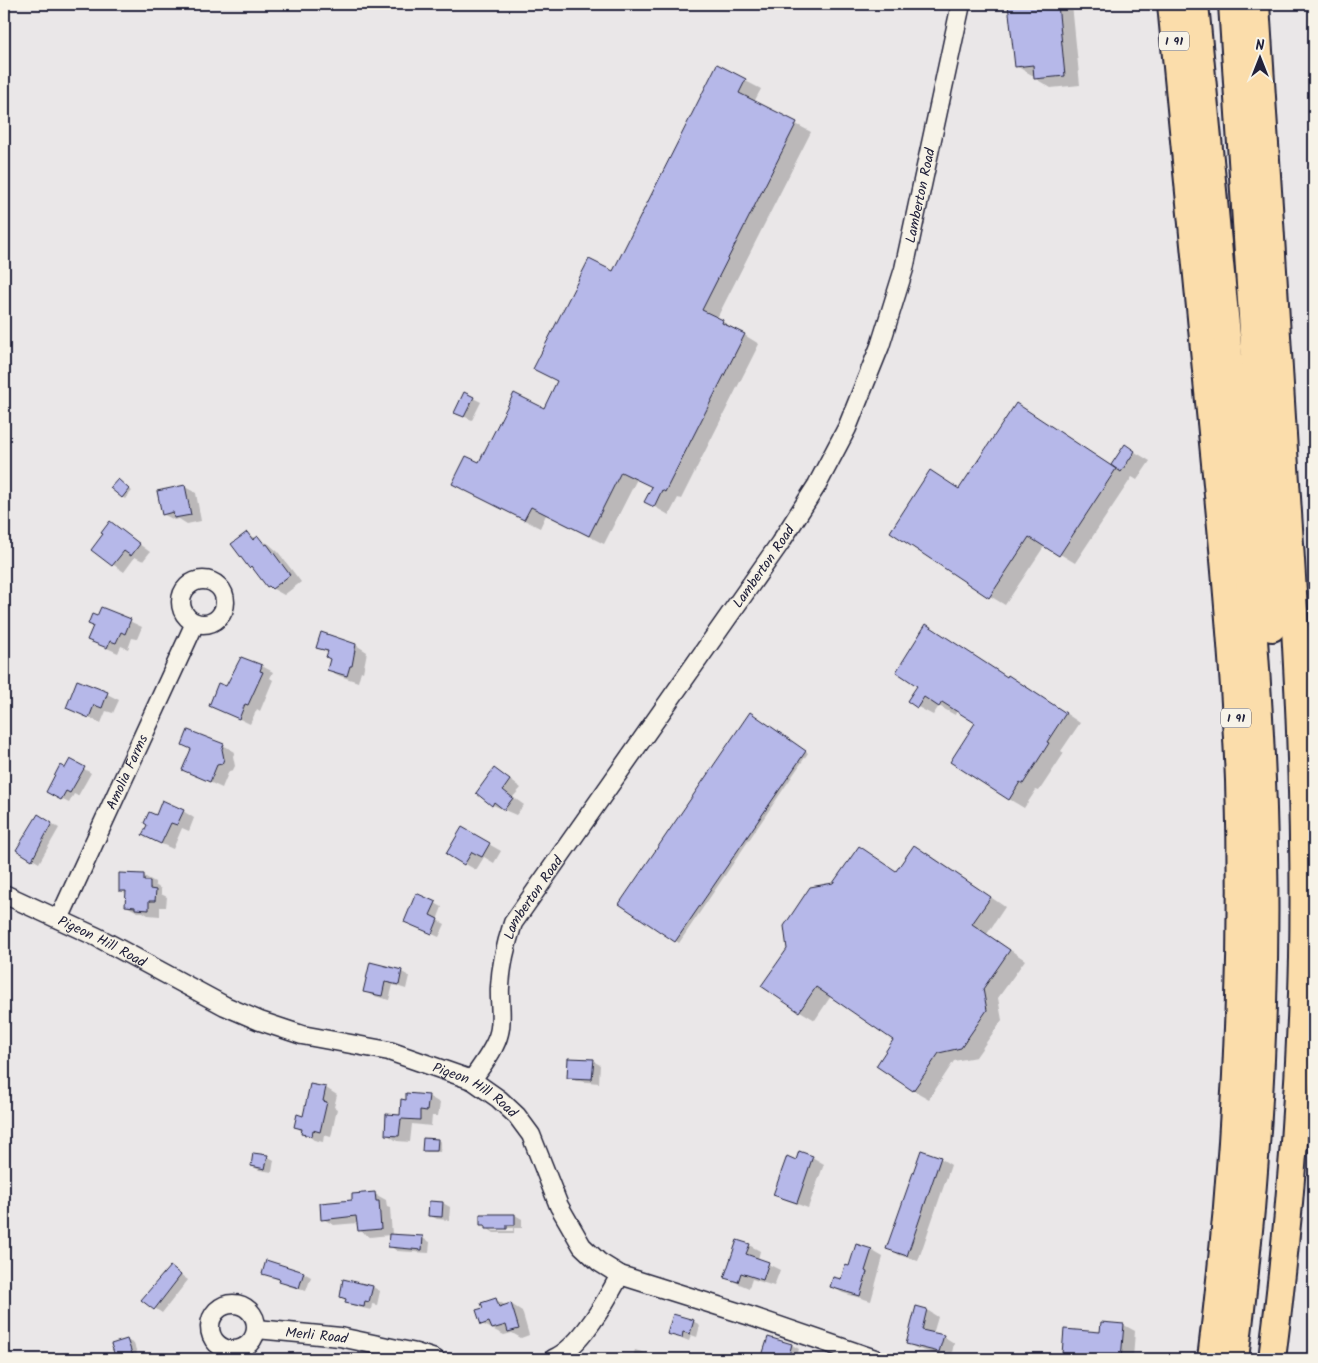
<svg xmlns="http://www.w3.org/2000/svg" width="1318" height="1363" font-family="Kalam,sans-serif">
  <rect width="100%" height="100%" fill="#eae7e8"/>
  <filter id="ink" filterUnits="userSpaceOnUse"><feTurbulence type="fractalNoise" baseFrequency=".02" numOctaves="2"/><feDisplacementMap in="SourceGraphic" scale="10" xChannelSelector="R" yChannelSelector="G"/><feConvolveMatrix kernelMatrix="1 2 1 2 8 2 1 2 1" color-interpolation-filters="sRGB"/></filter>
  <g filter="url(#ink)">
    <g fill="#0003" fill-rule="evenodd">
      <path d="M1010,4h62l8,81 -29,3 -15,-9 -1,-4h-3l-16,-9z"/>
      <path d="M717,66l44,23 -7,13 57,30 -94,186 42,26 -78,155 -3,-1 -9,17 -23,-13 7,-15 -16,-8 -33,65 -58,-29 -6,13 -87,-44 27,-20 64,-54z"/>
      <path d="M473,398l8,4 -9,18 -9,-4z"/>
      <path d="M1031,413l81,53 13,-20 25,15 -13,19 -5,-3 -57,86 -30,-18 -40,60 -15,-9 -59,-124 29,18z"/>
      <path d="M121,482l11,9 -7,8 -3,-2z"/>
      <path d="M185,487l11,6 5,28 -14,3 -8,-5 -5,1 -11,-6z"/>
      <path d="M110,523l40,29 -7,9 -8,-4 -11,15 -32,-22z"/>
      <path d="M247,534l22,10 9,8 23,30 -17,13 -16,-9 -12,-15 -6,-4z"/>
      <path d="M102,608l40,19 -5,12 -5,-1 -4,11 -7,-3 -3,7 -29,-13z"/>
      <path d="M356,645l11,7 -4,20 -2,-1 -3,11 -18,-6 -12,-6 4,-11 -4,-6 -10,-6z"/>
      <path d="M241,658l21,8 11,6 -3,6 3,2 -13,31 -3,-2 -7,15 -39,-19 16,-17z"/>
      <path d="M1008,678l16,7 56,38 -19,28 3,2 -25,38 -3,-1 -12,18 -15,-9 -32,-76 -20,-13 -2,5 -16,-9 -6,9 -15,-8 1,-22z"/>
      <path d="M107,694l12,6 -6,13 -7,-2 -5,12 -34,-15z"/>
      <path d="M753,715l55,38 -129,190 -58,-40z"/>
      <path d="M223,745l12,7 -2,4 2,10 -2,4 -4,1 -7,17 -38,-18z"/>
      <path d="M70,761l21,12 -13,23 -4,-2 -5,9 -14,-7z"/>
      <path d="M495,769l26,19 -8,9 11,8 -8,10 -23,-10z"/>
      <path d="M183,811l11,7 -5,13 -7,-3 -9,21 -18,-8 2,-24z"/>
      <path d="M38,816l21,12 -20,35 -22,-13z"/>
      <path d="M462,829l39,22 -7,12 -10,-6 -8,13 -28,-16z"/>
      <path d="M859,847l38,25 18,-25 15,8 75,52 -18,27 38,26 -27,38 4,22 -26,37 -22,4 -25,38 -16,-9 -18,-50 -64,-44 -16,24 -15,-9 33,-126z"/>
      <path d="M144,876l11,6v3l6,4v5l6,3 -1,10h-6v9l-12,-1 -5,-3h-5l-12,-6 1,-12 -7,-4z"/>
      <path d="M435,903l7,4 -5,13 8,4 -6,13 -34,-15z"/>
      <path d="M371,964l31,8 7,4 -3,13 -13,-4 -4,15 -18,-5 -7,-4z"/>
      <path d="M593,1061l7,4 -1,18 -23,-2 -8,-4z"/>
      <path d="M326,1088l11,7 -3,12 3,2 -6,28 -7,-2 -1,7 -9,-2 -18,-13z"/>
      <path d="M428,1096l12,7 -2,13h-6l-1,10 -19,-2 -2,18 -13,-1 -11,-7 15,-17 6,-16z"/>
      <path d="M437,1140l4,2 -1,10h-13l-4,-2z"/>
      <path d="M267,1156l7,4 -2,12 -13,-2 -7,-4z"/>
      <path d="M812,1157l12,7 -16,44 -22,-8 -11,-6 22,-33z"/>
      <path d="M940,1158l11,7 -33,96 -19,-6 -11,-7z"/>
      <path d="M375,1194l11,6 1,7 3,1 2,27 30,3 8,4 -1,11 -32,-2 -7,-5v-11l-20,2 -11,-7 -1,-7 -24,2 -11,-6 30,-18z"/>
      <path d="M443,1203l7,4 -1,13 -12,-1 -8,-4z"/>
      <path d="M515,1215l7,4v9h-8v5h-20l-13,-9zM490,1228h23v3h-20z"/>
      <path d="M749,1245l11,6 -2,8 22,11 -6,16 -22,-7 -3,9 -12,-5 -12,-6z"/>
      <path d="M871,1250l12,7 -12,44 -28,-8 -11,-6 10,-7 8,-12z"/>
      <path d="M170,1267l18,13 -26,33 -19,-13z"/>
      <path d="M263,1273h41l7,4 -5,14 -18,-5 -7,-5z"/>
      <path d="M373,1287l7,4 -3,14 -5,-1 -1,6 -17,-4 -13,-9z"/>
      <path d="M496,1300l11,6 4,-2 11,7 7,24 -8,3 -9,-5 -8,2 -22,-11 2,-15z"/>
      <path d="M916,1307l11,3 11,7 -5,17 10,2 11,7 -3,15 -33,-9 -11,-6z"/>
      <path d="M693,1321l7,4 -3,12 -6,-2 -2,6 -20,-8z"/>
      <path d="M1124,1325l11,6 -2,28h-58l-11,-6 38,-19z"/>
      <path d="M769,1338l23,7 7,4 -3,10h-33z"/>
      <path d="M127,1340l7,4 5,15h-22l-5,-14z"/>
      <path d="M635,1350l17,5 7,4h-27z"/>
    </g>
    <g fill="#b6b8e9" stroke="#22223b">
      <path d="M1008,4h50l7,72 -31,3 -1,-14 -18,2z"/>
      <path d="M717,64l29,15 -7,14 58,29 -95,188 21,10 -1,3 23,11 -80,158 -3,-2 -8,17 -10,-5 8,-15 -31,-15 -32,64 -58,-29 -7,13 -72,-36 14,-28 13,6 35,-69 30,15 13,-27 -24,-12 56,-110 24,12z"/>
      <path d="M464,392l10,5 -10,20 -10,-4z"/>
      <path d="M1016,403l100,66 -57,87 -30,-19 -40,61 -99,-66 40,-62 29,19z"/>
      <path d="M1125,444l10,7 -14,21 -10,-7z"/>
      <path d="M118,479l11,10 -7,9 -12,-10z"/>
      <path d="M185,485l6,30 -17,3 -1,-6 -11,3 -5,-24z"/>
      <path d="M110,521l30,23 -9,12 -7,-5 -12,15 -21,-16 12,-16 -2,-1z"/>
      <path d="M247,532l6,8 5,-4 7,9 2,-1 23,31 -18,14 -3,-3 -2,1 -16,-21 -2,2 -18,-24z"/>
      <path d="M101,607l30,12 -6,15 -4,-2 -5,11 -6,-2 -3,7 -20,-8 6,-14 -5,-2 4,-10 5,2z"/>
      <path d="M926,624l81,53 1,-2 58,38 -19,29 2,1 -26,41 -3,-2 -11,18 -59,-38 25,-39 -33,-21 -3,5 -15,-10 -7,11 -10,-7 10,-15 -21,-14z"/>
      <path d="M321,632l35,12 -4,22h-2l-3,10 -20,-6 3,-11 -4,-2 2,-6 -12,-3z"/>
      <path d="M241,657l21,8 -2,6 3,1 -15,33 -3,-1 -6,15 -30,-13 9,-23 8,3z"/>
      <path d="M77,680l31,12 -6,16 -8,-3 -5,13 -23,-10z"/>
      <path d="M750,712l56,39 -131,191 -56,-38z"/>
      <path d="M188,730l36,14 -2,5 2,10 -2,5 -5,1 -7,17 -28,-12 9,-21 -9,-4z"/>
      <path d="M70,759l15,8 -15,26 -4,-2 -5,9 -15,-8 14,-27 5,3z"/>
      <path d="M494,768l16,12 -7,10 10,8 -9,12 -10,-8 -2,4 -16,-13z"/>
      <path d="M162,800l22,10 -7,15 -6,-2 -10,21 -19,-9 5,-10 -3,-2 5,-11 7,3z"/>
      <path d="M38,814l14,9 -20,37 -16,-10z"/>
      <path d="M462,827l28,16 -8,14 -10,-5 -8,13 -18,-11z"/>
      <path d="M914,845l77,52 -19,27 38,26 -27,39 4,21 -26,38 -22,5 -26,38 -37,-25 17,-26 -77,-53 -17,25 -38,-26 26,-37 -3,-23 26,-39 23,-4 26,-37 37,25z"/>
      <path d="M119,873l25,1v7h6v8l6,1 -1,11h-6v9l-14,-1v-2l-10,-1 1,-15h-7z"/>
      <path d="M416,893l20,9 -6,13 8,4 -6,15 -28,-12z"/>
      <path d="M370,962l32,8 -3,15 -14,-3 -3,14 -19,-4z"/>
      <path d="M568,1058l26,1 -2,20 -25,-1z"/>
      <path d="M310,1084l16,3 -3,14 4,1 -7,30 -7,-2 -1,6 -11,-2 1,-5 -8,-2 3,-13 6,2z"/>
      <path d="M406,1093l23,2 -2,16 -7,-1v10l-19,-1 -2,17 -14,-1 1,-21 14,1 1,-16 5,1z"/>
      <path d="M423,1138l15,1 -1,12h-15z"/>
      <path d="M921,1150l20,7 -34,99 -21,-7z"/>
      <path d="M799,1151l14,5 -16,47 -24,-8 14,-39 9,4z"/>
      <path d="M253,1153l15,2 -3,14 -14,-3z"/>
      <path d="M375,1192l1,9h3l2,28 -23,2 -2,-15 -35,4 -1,-17 32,-3v-6z"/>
      <path d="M429,1201l14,1 -1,15 -14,-1z"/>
      <path d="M480,1214h35v11h-8v4h-22v-4h-5z"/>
      <path d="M389,1234l34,2 -1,14 -34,-3z"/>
      <path d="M737,1240l13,4 -4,10 23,8 -6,18 -22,-7 -3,9 -14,-4z"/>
      <path d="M856,1244l16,5 -7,22 2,1 -7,24 -30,-9 3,-10 8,2 4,-14 4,1z"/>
      <path d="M266,1260l38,12 -5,16 -20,-6 1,-3 -18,-5z"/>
      <path d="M170,1266l11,9 -27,35 -13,-10z"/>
      <path d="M343,1279l30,7 -4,16 -4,-1 -1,6 -19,-4 1,-4 -6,-2z"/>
      <path d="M496,1298l3,9 12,-4 8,26 -11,3 -2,-7 -14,4 -3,-7 -8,3 -5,-15 7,-2 -2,-5z"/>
      <path d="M916,1306l11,3 -5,21 22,5 -5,17 -33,-8z"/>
      <path d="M673,1314l21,6 -4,14 -7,-2 -1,6 -15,-4z"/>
      <path d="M1101,1322l23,2 -3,35h-25l1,-2 -35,-3 2,-25 36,3z"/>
      <path d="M768,1337l24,7 -4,15h-27z"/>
      <path d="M127,1339l7,20h-18l-5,-15z"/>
    </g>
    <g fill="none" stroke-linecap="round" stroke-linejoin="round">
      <g stroke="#22223b" stroke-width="21">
        <g id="minor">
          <circle cx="203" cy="602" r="22"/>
          <path id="s1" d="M4,894l93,43 128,69 35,15 42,14 87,16 83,29 27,19 18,17 14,19 28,71 23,40 17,16 21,13 130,41 125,43"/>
          <path id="s2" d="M59,919l136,-296"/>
          <path id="s3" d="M472,1080c9,-14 23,-30 27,-47 4,-15 0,-31 1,-46 1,-23 6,-43 13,-64l267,-380 37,-58 30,-57 33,-82 24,-77 57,-265"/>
          <circle cx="233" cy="1327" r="23"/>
          <path id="s4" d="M257,1329l83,8 76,16 19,6"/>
          <path d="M553,1359c28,-12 53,-58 67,-84"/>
        </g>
      </g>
      <g stroke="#22223b" stroke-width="30">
        <g id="highway">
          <path d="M1171,4c13,136 26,272 39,408 12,122 24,245 29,368 6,193 -4,387 -28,579"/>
          <path d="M1195,4c13,131 25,263 38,394 14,152 29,304 31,457 3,168 -8,337 -29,504"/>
          <path d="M1232,4l40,624"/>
          <path d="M1256,4c10,154 20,309 29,463 11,164 21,327 18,491 -3,134 -14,268 -31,401"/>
        </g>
      </g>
      <use href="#minor" stroke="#f7f3e8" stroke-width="18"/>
      <use href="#highway" stroke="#fbddab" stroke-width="26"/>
    </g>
  </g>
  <g text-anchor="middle" stroke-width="4" stroke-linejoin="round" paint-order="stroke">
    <g fill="#f7f3e8" stroke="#62616f" stroke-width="1">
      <rect x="1159" y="31.5" width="30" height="19" rx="4"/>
      <rect x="1221" y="708.5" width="30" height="19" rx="4"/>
    </g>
    <g font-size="12" font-weight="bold" fill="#22223b">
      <text x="1174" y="45">I 91</text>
      <text x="1236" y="722">I 91</text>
    </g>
    <g font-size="14" fill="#22223b" stroke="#f7f3e8">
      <text dy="5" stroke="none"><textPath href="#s3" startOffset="1008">Lamberton Road</textPath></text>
      <text dy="5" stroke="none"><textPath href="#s3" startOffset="602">Lamberton Road</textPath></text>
      <text dy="5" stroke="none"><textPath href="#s2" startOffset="162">Amolia Farms</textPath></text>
      <text dy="5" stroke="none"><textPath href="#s3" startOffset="198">Lamberton Road</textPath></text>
      <text dy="5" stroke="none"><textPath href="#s1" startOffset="109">Pigeon Hill Road</textPath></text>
      <text dy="5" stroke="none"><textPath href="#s1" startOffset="514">Pigeon Hill Road</textPath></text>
      <text dy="5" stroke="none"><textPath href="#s4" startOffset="60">Merli Road</textPath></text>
    </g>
  </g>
  <rect width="1318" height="1363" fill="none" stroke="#f7f3e8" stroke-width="20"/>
  <rect x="10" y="10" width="1298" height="1343" fill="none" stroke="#22223b" stroke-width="2" filter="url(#ink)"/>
  <g transform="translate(1260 58)" stroke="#f7f3e8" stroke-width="4" paint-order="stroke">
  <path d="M0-4L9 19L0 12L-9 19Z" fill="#22223b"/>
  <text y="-8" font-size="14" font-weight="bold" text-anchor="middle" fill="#22223b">N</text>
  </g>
</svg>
